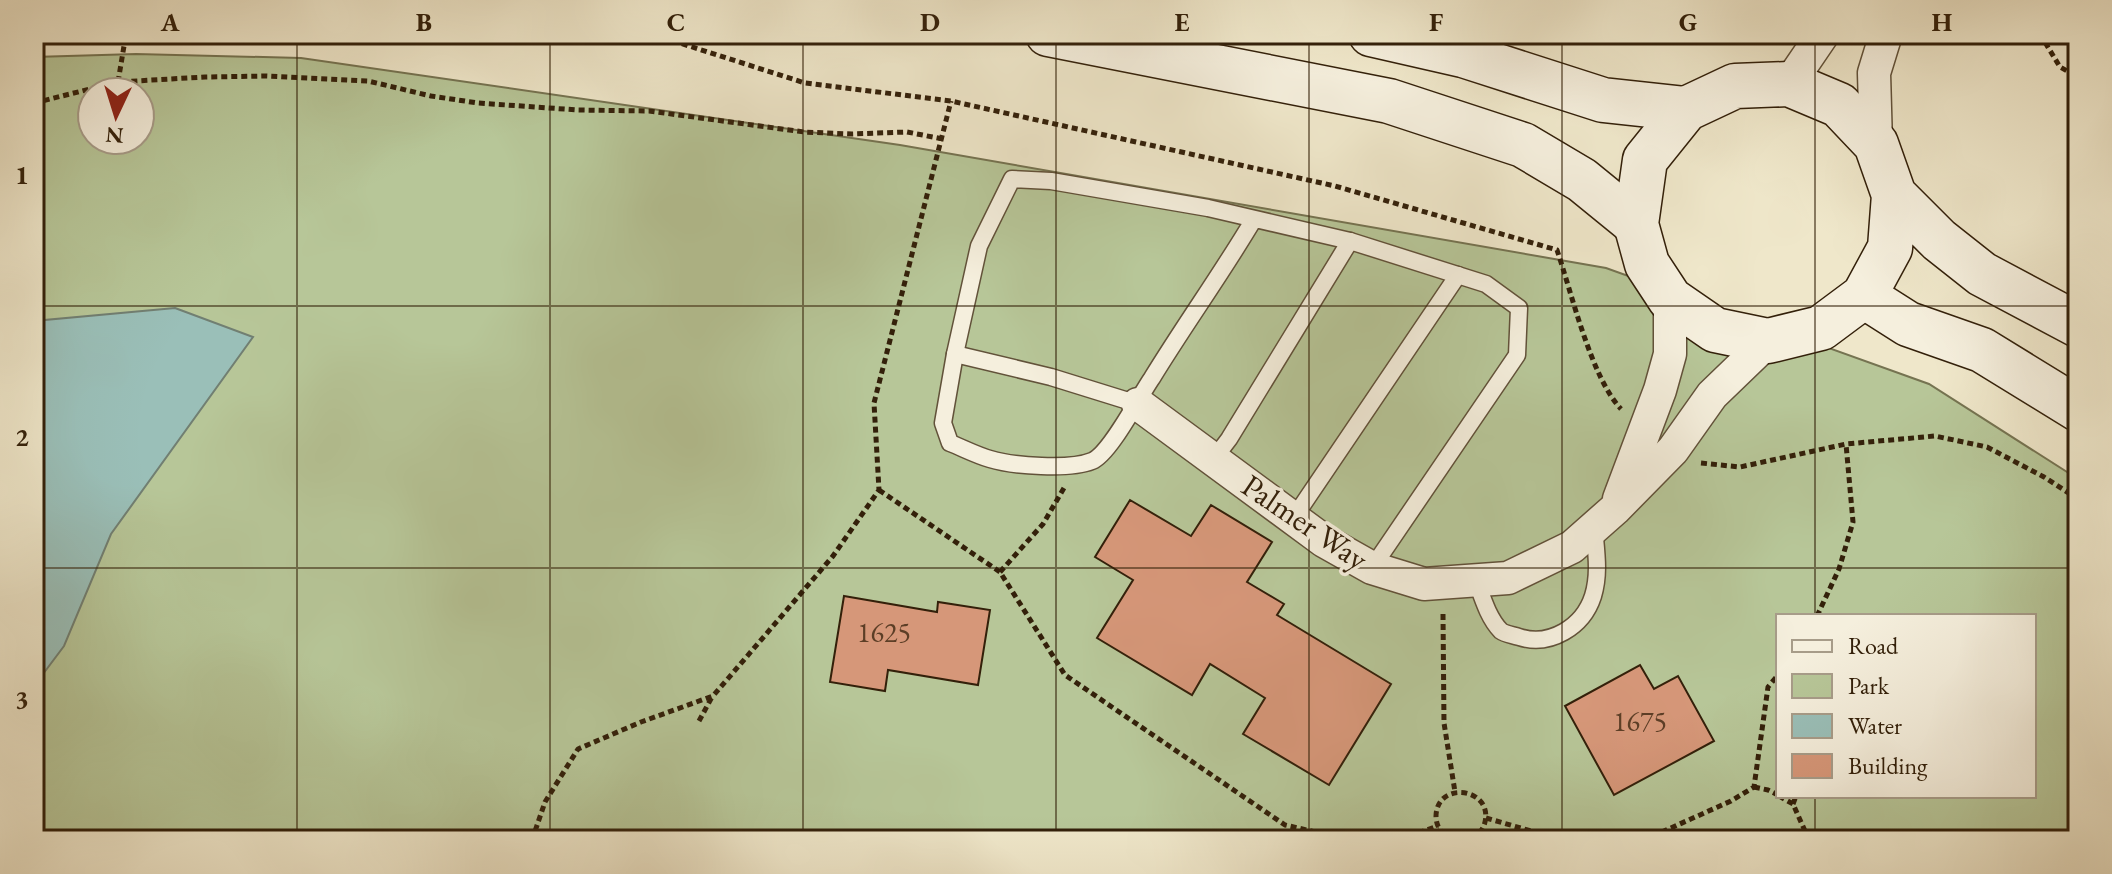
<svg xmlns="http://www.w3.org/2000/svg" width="2112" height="874" font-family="'EB Garamond',serif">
  <rect width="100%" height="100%" fill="#efe7ca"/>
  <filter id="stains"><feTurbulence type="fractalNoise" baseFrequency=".0025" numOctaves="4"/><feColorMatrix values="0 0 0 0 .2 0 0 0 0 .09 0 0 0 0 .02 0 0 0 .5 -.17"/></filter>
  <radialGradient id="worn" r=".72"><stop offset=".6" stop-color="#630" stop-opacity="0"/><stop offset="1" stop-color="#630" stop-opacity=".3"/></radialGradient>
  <path fill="#b7c698" stroke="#757351" stroke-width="2" fill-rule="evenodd" d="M136,54l165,4 599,87 706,123 323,116 149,95v361h-2044v-783zM92,92h48v48h-48zM1778,616h256v180h-256z"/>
  <path fill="#9abfb8" stroke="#717f72" stroke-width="2" d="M175,308l78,29 -142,197 -47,112 -30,40v-365z"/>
  <g fill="#d69779" stroke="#33200a" stroke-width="2">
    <path d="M1130,500l61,36 20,-31 61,37 -25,40 37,22 -7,11 114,69 -62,101 -86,-51 22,-36 -55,-34 -18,31 -95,-57 36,-58 -38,-23z"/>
    <path d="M844,596l93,16 1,-10 52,8 -12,75 -90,-15 -3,21 -55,-9z"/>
    <path d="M1640,665l14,24 24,-13 36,65 -100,54 -49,-89z"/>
    <path d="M1496,833l3,7h-22z"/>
  </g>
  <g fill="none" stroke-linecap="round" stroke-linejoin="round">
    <g stroke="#62523a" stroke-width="19">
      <g id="lane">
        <path d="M1254,219c-32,54 -69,105 -102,159 -12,17 -42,76 -60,83 -22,9 -79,5 -102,-2 -14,-4 -27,-11 -40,-16l-7,-20 12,-69 24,-108 33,-67 39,2 157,27 142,33 136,43 33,24 -2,47 -145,213"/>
        <path d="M955,354l96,23 87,27"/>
        <path d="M1213,460l16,-21 121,-198"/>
        <path d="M1293,519l165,-244"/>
        <path d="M1476,580c6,16 12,38 25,51 4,3 12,4 18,6 31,10 64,-10 74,-41 7,-23 3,-45 1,-69"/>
      </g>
    </g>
    <g stroke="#62523a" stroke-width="35">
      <g id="street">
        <path d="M1789,84l34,-50"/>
        <path d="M1876,144l-2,-71 12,-39"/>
        <path d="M1138,404l186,137 48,27 52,16 84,-6 64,-31 43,-38 58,-59 39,-55 56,-54"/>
        <path d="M1619,499l41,-109 10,-36v-55"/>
      </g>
    </g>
    <g stroke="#33200a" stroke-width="47">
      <g id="secondary">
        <path d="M1048,34l341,67 134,44 59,35 54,44"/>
        <path d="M1371,34l92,21 140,45 83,9"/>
        <path d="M1894,195l-4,53 -26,48 -43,32 -53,13 -53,-11 -45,-31 -23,-35 -11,-40 9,-64 41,-51 49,-23 54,-2 50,21 37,39 18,51 45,45 43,34 96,51"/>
        <path d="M1864,296l44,28 74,26 96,59"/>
      </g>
    </g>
    <g stroke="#33200a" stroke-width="5" stroke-dasharray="6 4" stroke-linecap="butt">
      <path d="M603,34l58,3 144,46 146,18 384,85 222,64c15,44 34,127 64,159"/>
      <path d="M2040,34l20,33 18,10"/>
      <path d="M118,82l8,-48"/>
      <path d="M34,103l84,-21 87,-5 61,-1 102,5 63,15 47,7 100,7 71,1 155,21 48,2 55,-2 36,7"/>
      <path d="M1701,463l39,4 106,-23 89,-8 52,11 57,30 34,22"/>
      <path d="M879,490l121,82 65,103 220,150 61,14 58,-1 34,-12"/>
      <path d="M1000,572l43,-48 21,-36"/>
      <path d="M1443,614l1,109 11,69"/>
      <path d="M1817,616l22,-47 14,-47 -7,-78"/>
      <path d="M699,721l13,-24"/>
      <path d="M1754,787l14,3 10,5"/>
      <path d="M1779,796l14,8 16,36"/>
      <path d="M1793,804l3,-8"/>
      <path d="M1486,818l59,17 99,5 87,-39 23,-14 14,-100 10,-12"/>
      <path d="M532,840l13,-38 33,-53 63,-27 72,-26 120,-140 46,-66 -5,-87 77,-302"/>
      <path d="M1453,840c-10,-5 -17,-12 -17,-24 1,-36 57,-28 49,6 -2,9 -8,14 -16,18"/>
    </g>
    <use href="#lane" stroke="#f5efdd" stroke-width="16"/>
    <use href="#street" stroke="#f5efdd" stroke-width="32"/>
    <use href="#secondary" stroke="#f5efdd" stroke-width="44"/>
  </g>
  <path fill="none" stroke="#33200a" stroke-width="2" stroke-opacity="0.55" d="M297,34v806M550,34v806M803,34v806M1056,34v806M1309,34v806M1562,34v806M1815,34v582M34,306h2044M34,568h2044M1815,796v44"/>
  <g text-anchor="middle" stroke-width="7" stroke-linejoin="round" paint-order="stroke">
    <g font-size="28" fill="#5c3e26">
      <text x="884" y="642">1625</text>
      <text x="1640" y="731">1675</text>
    </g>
    <g font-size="32" fill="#33200a" stroke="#f5efdd">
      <text transform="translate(1305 522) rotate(34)" y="11">Palmer Way</text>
    </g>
  </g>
  <rect width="2112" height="874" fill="none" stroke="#efe7ca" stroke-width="88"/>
  <rect x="1776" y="614" width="260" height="184" fill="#f5efdd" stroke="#a79c89" stroke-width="2"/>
  <rect x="1792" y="640" width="40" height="12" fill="#f5efdd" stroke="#a79c89" stroke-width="2"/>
  <text x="1848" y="654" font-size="24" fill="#33200a">Road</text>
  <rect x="1792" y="674" width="40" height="24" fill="#b7c698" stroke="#a79c89" stroke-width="2"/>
  <text x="1848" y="694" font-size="24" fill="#33200a">Park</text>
  <rect x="1792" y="714" width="40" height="24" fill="#9abfb8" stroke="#a79c89" stroke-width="2"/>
  <text x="1848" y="734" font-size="24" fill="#33200a">Water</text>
  <rect x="1792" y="754" width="40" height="24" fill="#d69779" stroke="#a79c89" stroke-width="2"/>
  <text x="1848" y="774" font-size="24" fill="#33200a">Building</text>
  <g transform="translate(116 116) rotate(184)"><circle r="38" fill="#f5efdd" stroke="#a79c89" stroke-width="2"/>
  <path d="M0-6L14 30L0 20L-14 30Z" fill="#8f2418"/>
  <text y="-12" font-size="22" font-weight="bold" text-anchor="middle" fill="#33200a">N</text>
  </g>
  <rect x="44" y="44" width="2024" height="786" fill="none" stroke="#33200a" stroke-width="3"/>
  <g font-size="26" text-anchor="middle" font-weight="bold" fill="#33200a">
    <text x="170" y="31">A</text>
    <text x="424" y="31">B</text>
    <text x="676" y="31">C</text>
    <text x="930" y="31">D</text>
    <text x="1182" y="31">E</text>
    <text x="1436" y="31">F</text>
    <text x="1688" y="31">G</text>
    <text x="1942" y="31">H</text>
    <text x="22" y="184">1</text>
    <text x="22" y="446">2</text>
    <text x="22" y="708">3</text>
  </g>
  <rect width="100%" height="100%" filter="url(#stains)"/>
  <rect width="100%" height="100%" fill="url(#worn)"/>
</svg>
